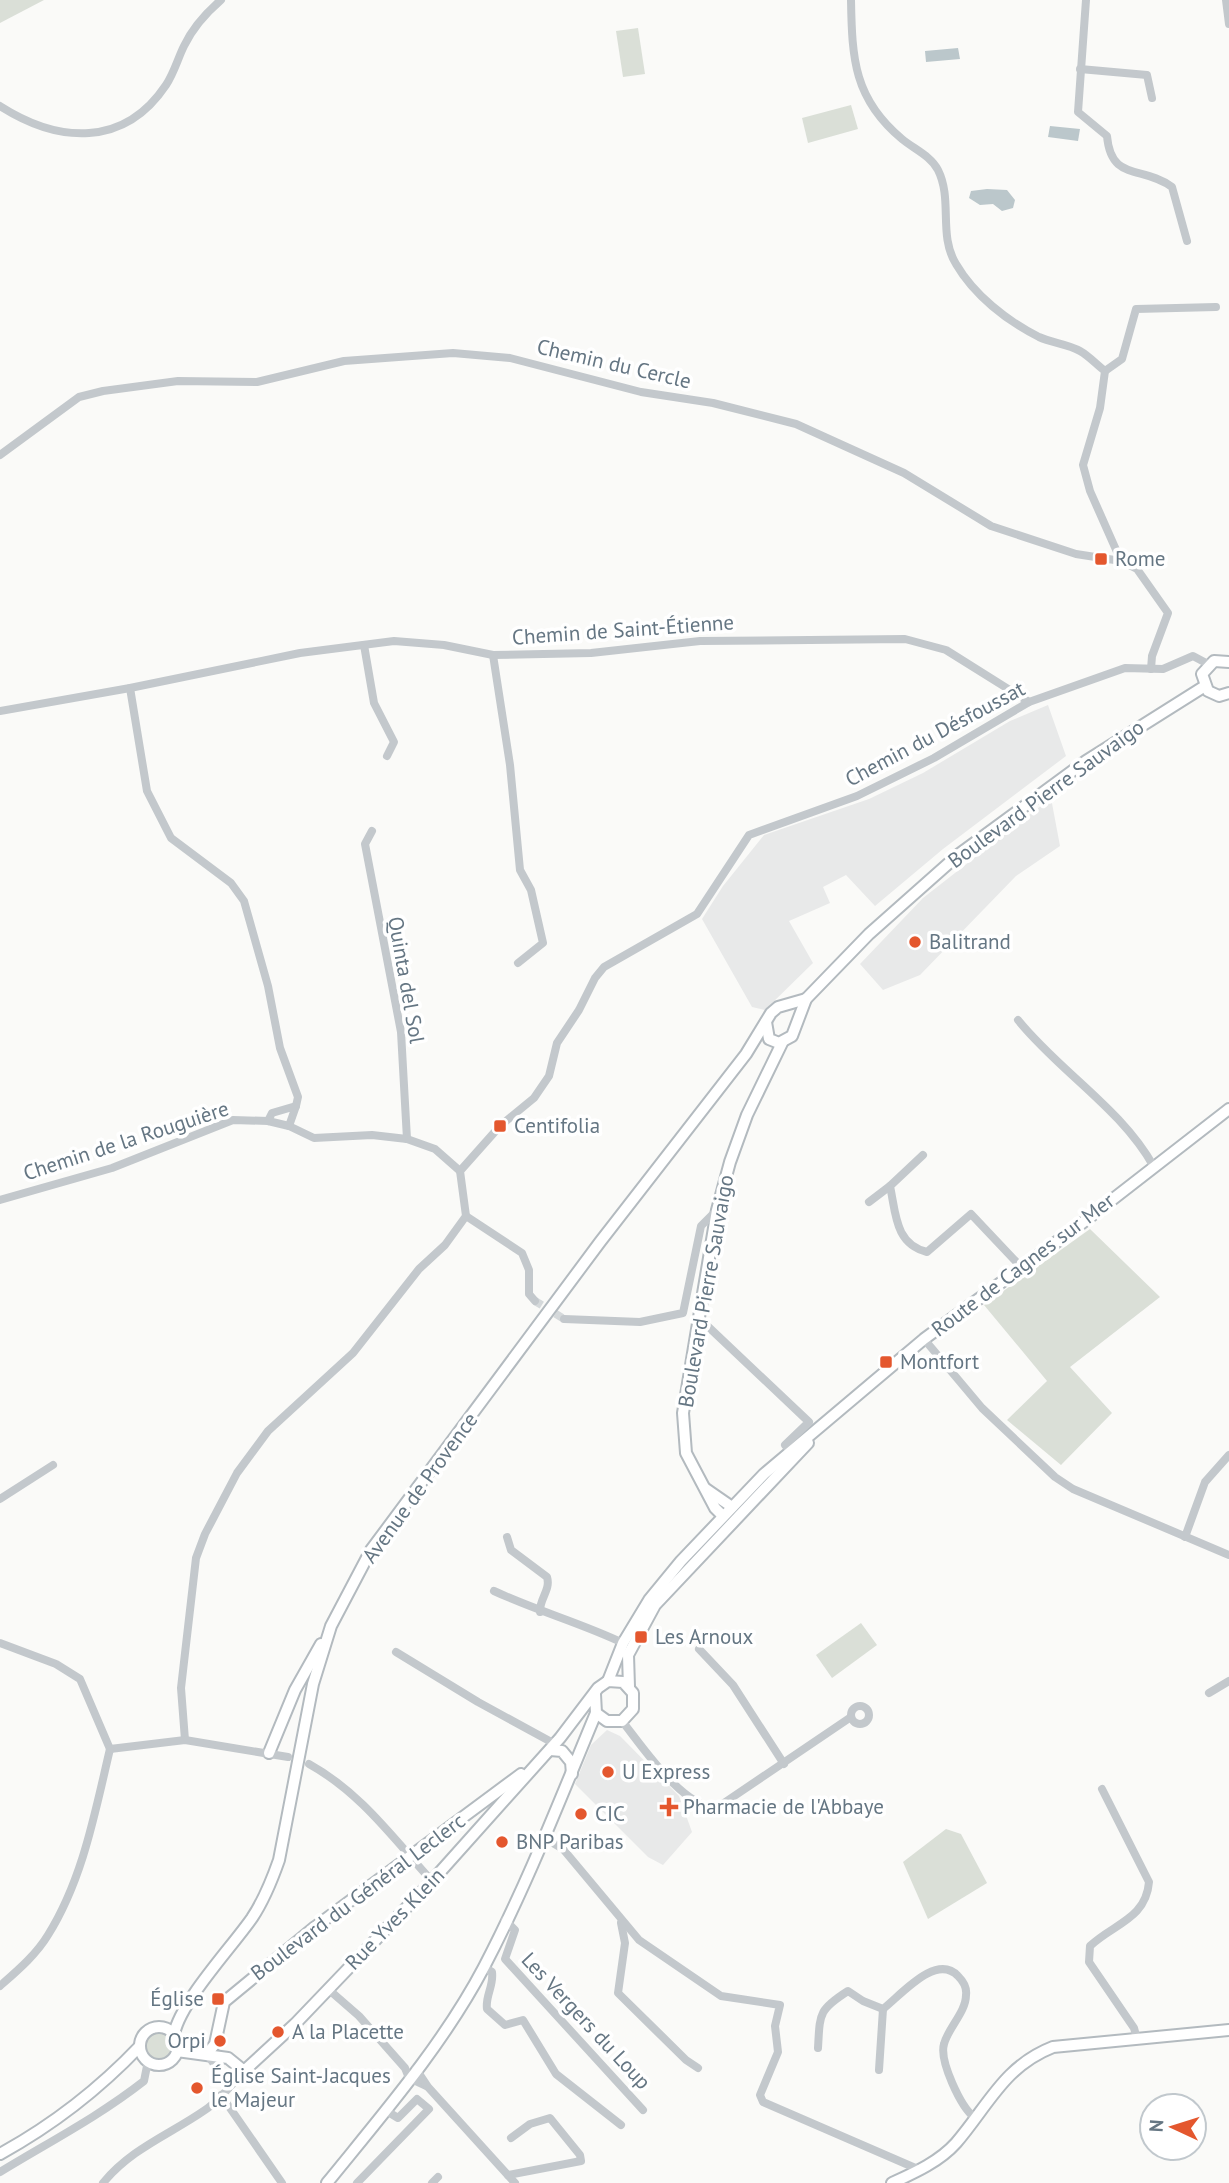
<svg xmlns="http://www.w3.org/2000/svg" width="1229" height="2183" font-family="'PT Sans',sans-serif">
  <rect width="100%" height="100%" fill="#fafaf8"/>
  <g fill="#e8e9e9">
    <path d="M1048,705l18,51 -123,93 -68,57 -29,-31 -23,12 7,16 -41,18 24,42 -48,47 -13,-3 -50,-88 21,-33 41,-51 105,-36 54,-26 87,-52z"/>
    <path d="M1051,798l9,48 -44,30 -96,99 -37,15 -23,-26 63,-66z"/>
    <path d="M607,1730l13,6 59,60 13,36 -29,33 -15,-8 -73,-73 16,-39z"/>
  </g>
  <g fill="#dadfd7">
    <path d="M0,0h44l-44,23z"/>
    <path d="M638,28l7,46 -22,3 -7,-46z"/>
    <path d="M851,105l7,24 -50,14 -6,-25z"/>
    <path d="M1090,1229l70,68 -90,70 42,46 -51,52 -54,-45 40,-39 -63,-76z"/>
    <path d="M861,1623l16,22 -45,33 -16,-23z"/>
    <path d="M946,1829l15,5 26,49 -59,36 -25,-57z"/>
    <circle cx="159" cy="2046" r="13"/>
  </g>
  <g fill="#bbc7cb">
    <path d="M958,48l2,11 -34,3 -1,-11z"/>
    <path d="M1050,126l30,3 -2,12 -30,-4z"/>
    <path d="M987,189l20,1 8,10 -2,8 -11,3 -9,-7 -13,1 -11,-7 2,-7z"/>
  </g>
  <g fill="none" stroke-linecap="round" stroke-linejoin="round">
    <path stroke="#d5d9db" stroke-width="8" stroke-dasharray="8 4" stroke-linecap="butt" d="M535,1301l29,18"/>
    <g stroke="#b3babf" stroke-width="14">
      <g id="secondary">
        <path d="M1229,662l-15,-1 -12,13 6,17 11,5 10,-3"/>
        <path d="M766,1022l3,17 10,4 13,-7 14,-37 63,-65 89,-79 128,-94 119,-75"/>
        <path d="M706,1489l26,18"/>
        <path d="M723,1516l-8,-8 -29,-55 -3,-40 34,-203 13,-48 17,-47 35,-72"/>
        <path d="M608,1681l15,-38 26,-43 32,-39 83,-87 160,-135 153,-112 152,-118"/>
        <path d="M629,1687l-1,-32 27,-50 153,-162"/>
        <path d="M550,1750l12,1 9,11 1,12"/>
        <path d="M269,1753l26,-63 26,-46"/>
        <circle cx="159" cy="2046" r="19"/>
        <path d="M174,2034c7,-33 57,-86 78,-116 12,-18 20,-38 27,-58l34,-176 18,-58 40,-76 229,-308 146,-188 25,-41 7,-6 28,-8"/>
        <path d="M177,2051l51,7 16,13 51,-47 137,-143 128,-143 38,-50 10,-7 15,1 10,11v16l-11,12h-15l-11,-8 -1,-19"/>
        <path d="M207,2054l8,-10 9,-42 91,-75 206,-153"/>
        <path d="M0,2154c51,-28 100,-66 140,-108"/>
        <path d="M327,2183c55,-68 116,-138 157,-216 43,-82 77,-170 112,-254"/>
        <path d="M892,2183c22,-10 47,-21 64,-40 32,-37 48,-77 97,-96l176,-17"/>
      </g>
    </g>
    <g stroke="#c3c8cc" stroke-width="8">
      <path d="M851,0c1,59 3,99 51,139 12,10 29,17 36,31 15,30 0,65 18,94 18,31 51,57 83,73 13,6 29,7 41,14 9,5 17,14 25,20l-5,37 -17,57 7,26 31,70"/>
      <path d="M1086,0l-8,112 29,24c4,46 35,29 65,51l15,54"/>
      <path d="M1226,0l3,24"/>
      <path d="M1080,69l67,6 5,23"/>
      <path d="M0,106c58,37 124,42 166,-21 8,-12 12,-27 18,-39 9,-19 22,-33 37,-46"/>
      <path d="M1105,371l17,-12 14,-50 80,-2"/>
      <path d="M0,455l79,-58 24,-6 75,-10 79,1 87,-21 109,-8 57,5 131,34 72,11 83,21 108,49 87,53 85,28 45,7 16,8 31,44 -16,43 -1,13"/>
      <path d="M364,645l10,58 20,39 -7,14"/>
      <path d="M493,655l17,110 10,105 11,20 12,53 -25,20"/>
      <path d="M130,688l17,103 24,47 60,45 13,18 24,85 12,62 18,49 -2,9"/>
      <path d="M0,711l130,-23 170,-35 94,-12 50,4 49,10 98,-2 109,-12 205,-2 41,11 83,52"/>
      <path d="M372,831l-7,13 36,188 6,107"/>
      <path d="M1018,1020c42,52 103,88 136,147"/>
      <path d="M268,1121l4,-8 24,-7 -7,20"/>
      <path d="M923,1155l-33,31c6,28 5,58 37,66l44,-38 51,54"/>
      <path d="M0,1200l112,-32 121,-48 35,1 21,5 25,12 58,-3 35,4 28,10 25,22"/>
      <path d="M869,1202l21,-16"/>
      <path d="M466,1216l56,37 7,17v24l6,7"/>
      <path d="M699,1318l110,104 -24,23 8,9"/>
      <path d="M564,1319l76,3 43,-9 18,-87 16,-16"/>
      <path d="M924,1339l58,69 73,69 18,12 156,66"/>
      <path d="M0,1499l53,-34"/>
      <path d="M507,1537l4,13 36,27c4,13 -8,22 -7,35"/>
      <path d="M1185,1537l20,-55 24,-27"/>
      <path d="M494,1591c43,20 87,32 129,52"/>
      <path d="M0,1643l56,21 24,15 30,70"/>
      <path d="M699,1649l34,36 51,79"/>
      <path d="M396,1652l82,50 77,42"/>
      <path d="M1209,1693l20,-12"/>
      <circle cx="860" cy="1715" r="9"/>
      <path d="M622,1721c20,25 63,90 96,86l133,-90"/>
      <path d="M185,1740l-4,-52 15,-130 9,-24 32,-61 31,-42 85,-78 66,-84 26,-24 21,-29 -6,-45 40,-45 34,-28 15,-22 8,-33 22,-33 16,-32 9,-11 93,-53 52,-79 108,-39 77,-38 95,-56 96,-34 38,1 30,-13 15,8"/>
      <path d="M110,1749l75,-9 103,17"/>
      <path d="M309,1764c51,28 84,74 123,117"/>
      <path d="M1102,1789l47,93c-3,37 -36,42 -59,64l-1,16 45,66 3,11"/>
      <path d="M543,1837l20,12 76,91 82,56 59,9 -5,21 3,26 -18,43 3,7 157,68"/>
      <path d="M505,1920l10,10 -10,29 138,151"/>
      <path d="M621,1923l4,20 -7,50 68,67 12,8"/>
      <path d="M484,1967l8,5c2,14 -7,24 -5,37l18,16 18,-5 33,54 65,51"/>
      <path d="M0,1986c17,-15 36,-31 48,-51 35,-56 47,-123 62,-186"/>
      <path d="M328,1989l31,27 46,52 4,10 17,8"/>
      <path d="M818,2048c2,-34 0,-38 30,-57l15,10 20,8c19,-15 53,-56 75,-33 5,5 9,12 8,19 0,17 -18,33 -22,49 -5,17 17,63 30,73"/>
      <path d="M207,2054l23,33"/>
      <path d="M416,2069l12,18 87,96"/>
      <path d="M879,2070l4,-61"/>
      <path d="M221,2095l61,88"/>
      <path d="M0,2172c49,-30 98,-55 144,-91l4,-20"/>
      <path d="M508,2175l73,-14 -1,-6 -30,-37 -20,6 -19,14"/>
      <path d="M103,2183c29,-35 66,-48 102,-73 15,-10 27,-26 39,-39"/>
      <path d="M357,2183l72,-74 -12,-10 -19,19 -13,-8"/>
      <path d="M432,2183l6,-6"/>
    </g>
    <use href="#secondary" stroke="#fff" stroke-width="10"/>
  </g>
  <g fill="#e4572e" stroke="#fff" stroke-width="2.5">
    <rect x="1094" y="552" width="14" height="14" rx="3.5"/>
    <circle cx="915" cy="942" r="7"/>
    <rect x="493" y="1119" width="14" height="14" rx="3.5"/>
    <rect x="879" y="1355" width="14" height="14" rx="3.5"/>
    <rect x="634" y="1630" width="14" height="14" rx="3.5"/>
    <circle cx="608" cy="1772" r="7"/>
    <path d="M665.5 1796.5h7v7h7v7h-7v7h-7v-7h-7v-7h7z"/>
    <circle cx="581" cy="1814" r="7"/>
    <circle cx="502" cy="1842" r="7"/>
    <rect x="211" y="1992" width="14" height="14" rx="3.5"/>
    <circle cx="278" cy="2032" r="7"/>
    <circle cx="220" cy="2041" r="7"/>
    <circle cx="197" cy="2088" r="7"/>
  </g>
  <g text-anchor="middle" stroke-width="7" stroke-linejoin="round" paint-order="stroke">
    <g font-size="21" fill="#657683" stroke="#fff">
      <text transform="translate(614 364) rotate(13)" y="7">Chemin du Cercle</text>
      <text transform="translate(623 630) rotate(-4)" y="7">Chemin de Saint-Étienne</text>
      <text transform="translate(935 734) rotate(-28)" y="7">Chemin du Désfoussat</text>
      <text transform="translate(1046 794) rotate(-36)" y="7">Boulevard Pierre Sauvaigo</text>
      <text transform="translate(406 980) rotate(80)" y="7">Quinta del Sol</text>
      <text transform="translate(126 1141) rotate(-18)" y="7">Chemin de la Rouguière</text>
      <text transform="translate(1023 1265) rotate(-37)" y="7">Route de Cagnes sur Mer</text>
      <text transform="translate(706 1291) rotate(-80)" y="7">Boulevard Pierre Sauvaigo</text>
      <text transform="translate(420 1488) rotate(-54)" y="7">Avenue de Provence</text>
      <text transform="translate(358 1897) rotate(-37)" y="7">Boulevard du Général Leclerc</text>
      <text transform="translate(395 1919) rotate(-46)" y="7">Rue Yves Klein</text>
      <text transform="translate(586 2021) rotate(47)" y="7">Les Vergers du Loup</text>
    </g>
    <g font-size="21" fill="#657683" stroke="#fff" text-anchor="start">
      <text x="1115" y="566">Rome</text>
      <text x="929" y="949">Balitrand</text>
      <text x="514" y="1133">Centifolia</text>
      <text x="900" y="1369">Montfort</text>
      <text x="655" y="1644">Les Arnoux</text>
      <text x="622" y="1779">U Express</text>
      <text x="683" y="1814">Pharmacie de l'Abbaye</text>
      <text x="595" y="1821">CIC</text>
      <text x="516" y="1849">BNP Paribas</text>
      <text x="204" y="2006" text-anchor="end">Église</text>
      <text x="292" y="2039">A la Placette</text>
      <text x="206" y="2048" text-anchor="end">Orpi</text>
      <text x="211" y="2083">Église Saint-Jacques<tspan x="211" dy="24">le Majeur</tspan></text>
    </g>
  </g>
  <g transform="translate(1173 2127) rotate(274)"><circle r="33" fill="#ffffff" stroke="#c1c8cd" stroke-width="2"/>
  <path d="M0-5L12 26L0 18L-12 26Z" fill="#e4572e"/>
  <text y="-10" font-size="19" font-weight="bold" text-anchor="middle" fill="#657683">N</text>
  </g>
</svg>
